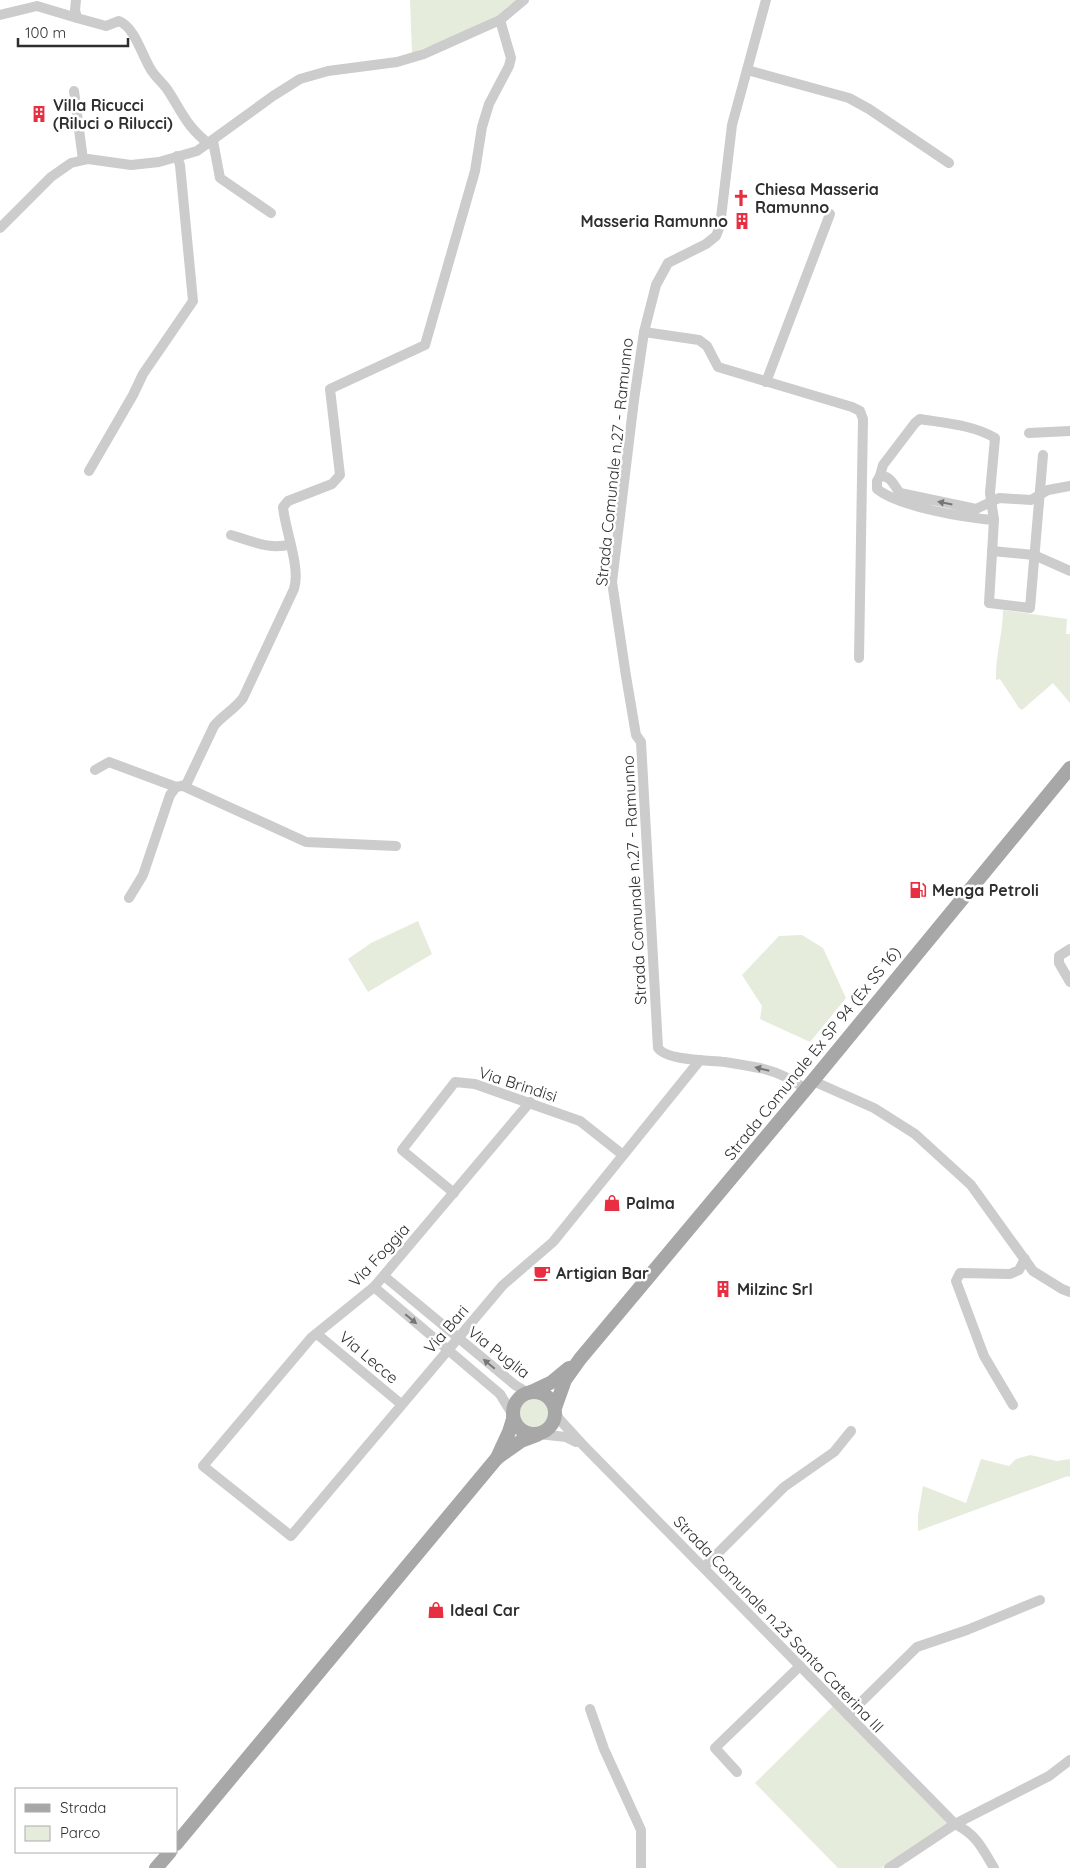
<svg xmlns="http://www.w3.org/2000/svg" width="1070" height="1868" font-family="Quicksand,sans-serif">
  <rect width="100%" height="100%" fill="#fff"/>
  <g fill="#e5ecdc">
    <path d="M410,0h110c-32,26 -70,38 -108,53z"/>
    <path d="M1003,610l64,9 -1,15h4v69l-17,-20 -31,27 -3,-2 -19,-29 -4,1c-1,-23 7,-46 7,-70z"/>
    <path d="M418,921l14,33 -64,38 -20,-33 23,-16z"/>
    <path d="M802,935l21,13 23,50 -36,44 -50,-23 2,-13 -20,-31 37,-39z"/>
    <circle cx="534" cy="1413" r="15"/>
    <path d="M1030,1455l27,6 13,-2v18l-2,-1 -150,55v-15l5,-30 43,17 15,-44 28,7 7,-7z"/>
    <path d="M834,1705l121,119 -74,44h-43l-83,-85z"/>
  </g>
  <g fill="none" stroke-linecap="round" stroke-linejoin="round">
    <g stroke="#ccc" stroke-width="10">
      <path d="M76,0l-1,10 2,8 29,8 13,-5c16,7 22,32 31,47 4,8 12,14 17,21 15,23 19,37 42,55"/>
      <path d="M766,0l-34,125 -12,101 -4,10 -10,8 -38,19 -12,22 -12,47 -10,68 -22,182 14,94 10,59 5,7 17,306c9,13 52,12 67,14 13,2 26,4 39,7 16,4 29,11 42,20"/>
      <path d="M0,15l37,-9 40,12"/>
      <path d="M747,70l102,28 20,11 80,54"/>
      <path d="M74,91l9,69"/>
      <path d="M213,141l7,37 51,35"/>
      <path d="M0,228l51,-51 20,-14 17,-4 43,6 28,-3 38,-11 76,-55 27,-17 28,-8 69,-9 27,-8 76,-34 24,-20"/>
      <path d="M644,332l55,8 8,6 11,21 134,40 8,4 3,8 -4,239"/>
      <path d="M766,382l64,-168"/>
      <path d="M1029,433l41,-2"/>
      <path d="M89,471l44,-76 10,-21 50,-73 -13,-136 -3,-9"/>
      <path d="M880,476l3,-11 32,-42 5,-4c24,4 54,6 75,19l-5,55 4,27 -5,83 41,5 13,-153"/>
      <path d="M994,520c-29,-2 -94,-13 -117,-31v-8l3,-5c12,0 13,9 20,17l76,16 23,-11 32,2 17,-10 22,-4"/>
      <path d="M231,535c18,5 41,16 59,9"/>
      <path d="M992,551l42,4 36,16"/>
      <path d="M95,770l14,-8 67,25"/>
      <path d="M183,786l123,56 90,4"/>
      <path d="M129,898l14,-23 27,-80 6,-8 10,-2 28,-59c9,-11 21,-17 29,-28l51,-109c7,-21 -9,-59 -11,-82l5,-6 44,-17 8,-9 -10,-86 95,-44 50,-174 7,-44 7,-23 20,-38 2,-8 -11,-38"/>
      <path d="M1070,949l-11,7v7l11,19"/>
      <path d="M813,1081l61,27 41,26 56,51 62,86 29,18 8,3"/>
      <path d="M530,1102l-156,185 -63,51 -108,128 88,70 212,-251 50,-43 147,-182"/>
      <path d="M454,1193l-52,-43 53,-68 20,2 105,37 43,34"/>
      <path d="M384,1276l131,109 13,8"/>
      <path d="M374,1287l126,107 13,21"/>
      <path d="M317,1334l84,70"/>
      <path d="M1013,1405l-29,-49 -28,-75 4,-8 50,1 9,-4 6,-11"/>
      <path d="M555,1412l5,8 22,24 373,380c22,11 27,24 39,44"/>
      <path d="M539,1434l27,3 10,5"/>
      <path d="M704,1567l80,-80 50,-35 17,-21"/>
      <path d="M590,1709l14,40 37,81v38"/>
      <path d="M848,1715l69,-68 50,-17 73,-30"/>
      <path d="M737,1772l-22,-24 85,-82"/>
      <path d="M889,1868l66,-44 94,-48 21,-16"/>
    </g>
    <g stroke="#a7a7a7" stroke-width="14">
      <circle cx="534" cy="1413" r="21"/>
      <path d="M531,1392l21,-10 17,-14"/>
      <path d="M555,1408l10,-28 15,-21 226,-270 264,-321"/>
      <path d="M497,1458l24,-17 16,-6"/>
      <path d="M176,1844l321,-386 12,-26 4,-13"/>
      <path d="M156,1868l14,-16"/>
    </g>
  </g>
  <defs><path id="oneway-solid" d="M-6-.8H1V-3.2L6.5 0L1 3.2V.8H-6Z" transform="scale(1.25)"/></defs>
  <g fill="#767676">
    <use href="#oneway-solid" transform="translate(945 503) rotate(-169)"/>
    <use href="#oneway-solid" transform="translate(762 1069) rotate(-166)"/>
    <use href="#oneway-solid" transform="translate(411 1319) rotate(40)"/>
    <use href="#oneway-solid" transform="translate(489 1364) rotate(-140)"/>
  </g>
  <defs>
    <g id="building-bare" transform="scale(1.35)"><path d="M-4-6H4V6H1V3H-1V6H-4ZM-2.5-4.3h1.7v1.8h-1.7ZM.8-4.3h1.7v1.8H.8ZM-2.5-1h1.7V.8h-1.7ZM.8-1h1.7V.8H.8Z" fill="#e82f41" stroke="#fff" stroke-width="2.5" paint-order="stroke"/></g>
    <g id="church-bare" transform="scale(1.35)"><path d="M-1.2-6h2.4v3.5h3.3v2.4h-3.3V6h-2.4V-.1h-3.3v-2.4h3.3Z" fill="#e82f41" stroke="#fff" stroke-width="2.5" paint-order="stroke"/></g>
    <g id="fuel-bare" transform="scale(1.35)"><path d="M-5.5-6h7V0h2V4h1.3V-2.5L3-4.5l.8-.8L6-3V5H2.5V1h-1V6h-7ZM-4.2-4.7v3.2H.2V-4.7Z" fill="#e82f41" stroke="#fff" stroke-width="2.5" paint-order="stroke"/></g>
    <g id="shop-bare" transform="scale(1.35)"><path d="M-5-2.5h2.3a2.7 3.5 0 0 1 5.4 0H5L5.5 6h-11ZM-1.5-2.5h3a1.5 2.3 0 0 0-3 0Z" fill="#e82f41" stroke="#fff" stroke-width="2.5" paint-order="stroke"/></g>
    <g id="cafe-bare" transform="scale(1.35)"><path d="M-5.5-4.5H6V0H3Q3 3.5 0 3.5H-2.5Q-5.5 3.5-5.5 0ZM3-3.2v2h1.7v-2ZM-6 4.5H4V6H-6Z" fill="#e82f41" stroke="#fff" stroke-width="2.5" paint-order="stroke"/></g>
  </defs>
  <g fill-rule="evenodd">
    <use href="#building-bare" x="39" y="114"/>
    <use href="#church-bare" x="741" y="198"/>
    <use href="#building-bare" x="742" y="221"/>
    <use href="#fuel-bare" x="918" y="890"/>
    <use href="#shop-bare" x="612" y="1203"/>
    <use href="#cafe-bare" x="542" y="1273"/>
    <use href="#building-bare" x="723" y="1289"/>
    <use href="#shop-bare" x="436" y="1610"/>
  </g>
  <g text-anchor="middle" stroke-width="5" stroke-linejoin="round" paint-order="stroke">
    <g font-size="16" font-weight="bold" fill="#2f2f2f" stroke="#fff" text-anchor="start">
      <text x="53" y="111">Villa Ricucci<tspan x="53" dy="18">(Riluci o Rilucci)</tspan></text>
      <text x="755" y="195">Chiesa Masseria<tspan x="755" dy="18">Ramunno</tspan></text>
      <text x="728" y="227" text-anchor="end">Masseria Ramunno</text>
      <text x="932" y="896">Menga Petroli</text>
      <text x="626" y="1209">Palma</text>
      <text x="556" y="1279">Artigian Bar</text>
      <text x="737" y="1295">Milzinc Srl</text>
      <text x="450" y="1616">Ideal Car</text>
    </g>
    <g font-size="16" fill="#2f2f2f" stroke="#fff">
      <text transform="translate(614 462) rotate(-84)" y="6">Strada Comunale n.27 - Ramunno</text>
      <text transform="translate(634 880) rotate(-93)" y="6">Strada Comunale n.27 - Ramunno</text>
      <text transform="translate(812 1053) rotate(-51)" y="6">Strada Comunale Ex SP 94 (Ex SS 16)</text>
      <text transform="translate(518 1084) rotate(18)" y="6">Via Brindisi</text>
      <text transform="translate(379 1255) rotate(-47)" y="6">Via Foggia</text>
      <text transform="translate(446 1329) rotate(-49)" y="6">Via Bari</text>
      <text transform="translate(499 1352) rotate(38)" y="6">Via Puglia</text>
      <text transform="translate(369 1357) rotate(40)" y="6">Via Lecce</text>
      <text transform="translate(779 1624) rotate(46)" y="6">Strada Comunale n.23 Santa Caterina III</text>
    </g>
  </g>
  <rect x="15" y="1788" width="162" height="65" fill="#ffffff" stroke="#acacac"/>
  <rect x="25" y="1804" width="25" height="8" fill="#a7a7a7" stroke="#acacac"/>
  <text x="60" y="1813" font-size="15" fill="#2f2f2f">Strada</text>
  <rect x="25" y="1826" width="25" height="15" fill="#e5ecdc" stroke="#acacac"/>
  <text x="60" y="1838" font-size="15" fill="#2f2f2f">Parco</text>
  <path d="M18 38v8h110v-8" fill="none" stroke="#2f2f2f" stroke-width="2.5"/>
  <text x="25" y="38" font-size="15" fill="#2f2f2f" stroke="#ffffff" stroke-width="4" paint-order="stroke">100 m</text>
</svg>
